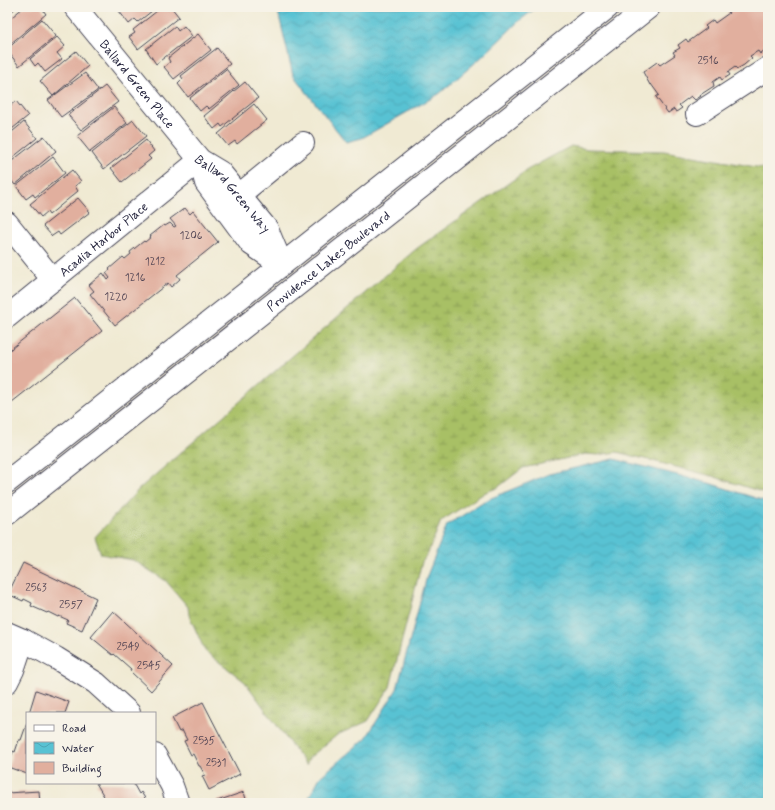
<svg xmlns="http://www.w3.org/2000/svg" width="775" height="810" font-family="Mynerve,sans-serif">
  <defs>
    <pattern id="wetland-marsh" width="20" height="14" patternUnits="userSpaceOnUse"><rect width="20" height="14" fill="#a8c065"/><path d="M1 5h8M5 5V1M11 12h8M15 12V8" fill="none" stroke="#889c54"/></pattern>
    <pattern id="water-waves" width="16" height="10" patternUnits="userSpaceOnUse"><rect width="16" height="10" fill="#58c2d3"/><path d="M0 5q4-4 8 0t8 0" fill="none" stroke="#4ca6b6"/></pattern>
  </defs>
  <rect width="100%" height="100%" fill="#f7f3e8"/>
  <filter id="ink" filterUnits="userSpaceOnUse"><feTurbulence type="fractalNoise" baseFrequency=".025" numOctaves="2"/><feDisplacementMap in="SourceGraphic" scale="8" xChannelSelector="R" yChannelSelector="G"/><feConvolveMatrix kernelMatrix="1 2 1 2 8 2 1 2 1" color-interpolation-filters="sRGB"/></filter>
  <filter id="wash" filterUnits="userSpaceOnUse"><feTurbulence type="fractalNoise" baseFrequency=".012" numOctaves="4" result="noise"/><feDisplacementMap in="SourceGraphic" scale="16" xChannelSelector="R" yChannelSelector="G"/><feGaussianBlur stdDeviation="0.9" result="paint"/><feColorMatrix in="noise" values="0 0 0 0 0 0 0 0 0 0 0 0 0 0 0 0 0 1.4 0 .05"/><feComposite in="paint" operator="in"/></filter>
  <g filter="url(#wash)">
    <rect width="100%" height="100%" fill="#f0ead3"/>
    <path fill="url(#wetland-marsh)" stroke="#657150" d="M571,146l17,3 76,2 104,18v325l-56,-18 -95,-24 -19,3 -12,-1 -63,14 -26,20 -11,4 -45,29 -14,34 -5,7 -32,125 -22,34 -31,14 -28,23 -3,7 -61,-83 -40,-31 -16,-36 -1,-8 -22,-26 -33,-21 -32,-6 -6,-17 45,-49 276,-239 111,-79z"/>
    <g fill="url(#water-waves)" stroke="#3d7287">
      <path d="M277,7h260l-19,15 -34,33 -45,39 -77,44 -16,4 -53,-67z"/>
      <path d="M614,459l95,24 59,19v301h-462l14,-26 46,-39 31,-49 30,-113 20,-51 42,-26 60,-25z"/>
    </g>
    <g id="blocks">
      <g fill="#e1af9e">
        <path d="M7,7h10l-10,8z"/>
        <path d="M24,7h17l5,7 -36,30 -3,-4v-19z"/>
        <path d="M124,7h33l-19,15 -3,-3 -6,5 -10,-13z"/>
        <path d="M162,7h9l8,10 -41,32 -9,-12 6,-4 -2,-3z"/>
        <path d="M732,7h36v36l-3,2 2,3 -7,6 -2,-3 -8,5 2,2 -8,7 -7,4 -2,-2 -7,5 2,3 -8,5 -2,-3 -7,5 1,4 -14,9 1,1 -6,4 -4,-4 -12,9 3,3 -6,4 -2,-3 -6,4 -12,-16 3,-2 -8,-11 -1,1 -7,-13 14,-10 3,3 15,-10 -2,-3 7,-4 -2,-3 8,-6 2,3 19,-14 -2,-2 8,-6 2,3 14,-10 -2,-3z"/>
        <path d="M42,19l14,17 -37,30 -12,-16v-1z"/>
        <path d="M175,26l3,5 6,-5 8,10 -36,28 -10,-15z"/>
        <path d="M198,34l13,16 -37,29 -10,-12 6,-5 -2,-4z"/>
        <path d="M57,37l8,9 -8,7 5,6 -17,13 -7,-9 -3,3 -5,-7z"/>
        <path d="M217,48l13,16 -42,33 -10,-13 5,-5 -2,-3z"/>
        <path d="M76,51l12,15 -35,30 -13,-15z"/>
        <path d="M226,69l13,16 -30,24 -3,-3 -6,5 -10,-13z"/>
        <path d="M85,73l13,17 -37,27 -13,-17z"/>
        <path d="M245,82l13,16 -36,29 -2,-3 -6,5 -10,-13z"/>
        <path d="M105,86l13,16 -37,28 -13,-15z"/>
        <path d="M16,101l12,15 -21,17v-25z"/>
        <path d="M254,104l13,16 -30,24 -2,-3 -7,5 -10,-12z"/>
        <path d="M114,107l13,16 -37,29 -13,-16z"/>
        <path d="M133,120l13,16 -42,33 -12,-16z"/>
        <path d="M24,122l13,16 -30,24v-26z"/>
        <path d="M44,136l12,15 -41,34 -8,-10v-6l3,-2 -2,-3z"/>
        <path d="M146,140l8,11 -6,5 3,3 -29,23 -11,-14z"/>
        <path d="M53,157l12,16 -30,24 -2,-3 -7,5 -10,-13z"/>
        <path d="M72,170l9,11 -6,5 3,5 -29,24 -2,-3 -6,5 -11,-13z"/>
        <path d="M78,198l12,14 -30,23 -2,-3 -6,4 -9,-10z"/>
        <path d="M185,208l5,6 3,-3 25,31 -41,33 3,4 -9,8 -3,-4 -53,42 -25,-31 4,-3 -5,-6 14,-12 5,7 2,-2 -4,-5 4,-3 -1,-1 14,-12 2,2 6,-5 -1,-2 14,-11 1,1 6,-5 -1,-1 14,-11 1,1 5,-3 4,4 2,-1 -6,-7z"/>
        <path d="M75,298l27,33 -95,75v-54z"/>
        <path d="M23,563l73,35 -14,32 -16,-7 2,-3 -9,-4 -1,1 -10,-5 -1,1 -16,-7 1,-3 -8,-4 -1,2 -15,-7z"/>
        <path d="M113,611l60,55 -22,25 -21,-20 1,-2 -17,-15 -1,1 -22,-18z"/>
        <path d="M36,690l33,12 -4,11h-36z"/>
        <path d="M203,702l37,72 -31,16 -7,-14 3,-1 -5,-9h-1l-6,-12 -2,1 -7,-14 3,-1 -5,-10 -3,2 -7,-14z"/>
        <path d="M27,723v51l-19,-7 5,-16 2,1 4,-12h2z"/>
        <path d="M96,783h41l-3,2 5,9 2,-2 7,11h-40z"/>
        <path d="M39,791l1,12h-33v-10z"/>
        <path d="M244,792l3,11h-36z"/>
      </g>
    </g>
  </g>
  <g filter="url(#ink)">
    <use href="#blocks" fill-opacity="0" stroke="#414052" stroke-width="1"/>
    <g fill="none" stroke-linecap="round" stroke-linejoin="round">
      <g stroke="#414052" stroke-width="24">
        <g id="minor">
          <path id="s1" d="M75,7l125,153 20,12 47,57 15,36 -31,-21 -45,-61 -6,-23"/>
          <path d="M697,114l71,-46"/>
          <path d="M228,204l75,-61"/>
          <path d="M7,223l46,57"/>
          <path id="s2" d="M7,317l193,-157"/>
          <path d="M7,482l601,-475"/>
          <path id="s3" d="M7,514l642,-507"/>
          <path d="M7,633l16,7 33,18 40,25 33,30"/>
          <path d="M7,682l6,-12 10,-30"/>
          <path d="M155,755l17,31 6,17"/>
        </g>
      </g>
      <use href="#minor" stroke="#fff" stroke-width="22"/>
    </g>
  </g>
  <g text-anchor="middle" stroke-width="3" stroke-linejoin="round" paint-order="stroke">
    <g font-size="11" fill="#524554">
      <text x="708" y="64">2516</text>
      <text x="191" y="239">1206</text>
      <text x="155" y="265">1212</text>
      <text x="135" y="281">1216</text>
      <text x="116" y="300">1220</text>
      <text x="36" y="591">2563</text>
      <text x="71" y="608">2557</text>
      <text x="128" y="650">2549</text>
      <text x="149" y="669">2545</text>
      <text x="204" y="744">2535</text>
      <text x="216" y="766">2531</text>
    </g>
    <g font-size="13" fill="#22223b" stroke="#f7f3e8">
      <text dy="5" stroke="none"><textPath href="#s1" startOffset="99">Ballard Green Place</textPath></text>
      <text dy="5" stroke="none"><textPath href="#s1" startOffset="245">Ballard Green Way</textPath></text>
      <text dy="5" stroke="none"><textPath href="#s2" startOffset="124">Acadia Harbor Place</textPath></text>
      <text dy="5" stroke="none"><textPath href="#s3" startOffset="409">Providence Lakes Boulevard</textPath></text>
    </g>
  </g>
  <rect width="775" height="810" fill="none" stroke="#f7f3e8" stroke-width="24"/>
  <rect x="26" y="712" width="130" height="72" fill="#f7f3e8" stroke="#a29fa3"/>
  <rect x="34" y="725" width="20" height="6" fill="#ffffff" stroke="#a29fa3"/>
  <text x="62" y="732" font-size="12" fill="#22223b">Road</text>
  <rect x="34" y="742" width="20" height="12" fill="url(#water-waves)" stroke="#a29fa3"/>
  <text x="62" y="752" font-size="12" fill="#22223b">Water</text>
  <rect x="34" y="762" width="20" height="12" fill="#e1af9e" stroke="#a29fa3"/>
  <text x="62" y="772" font-size="12" fill="#22223b">Building</text>
</svg>
